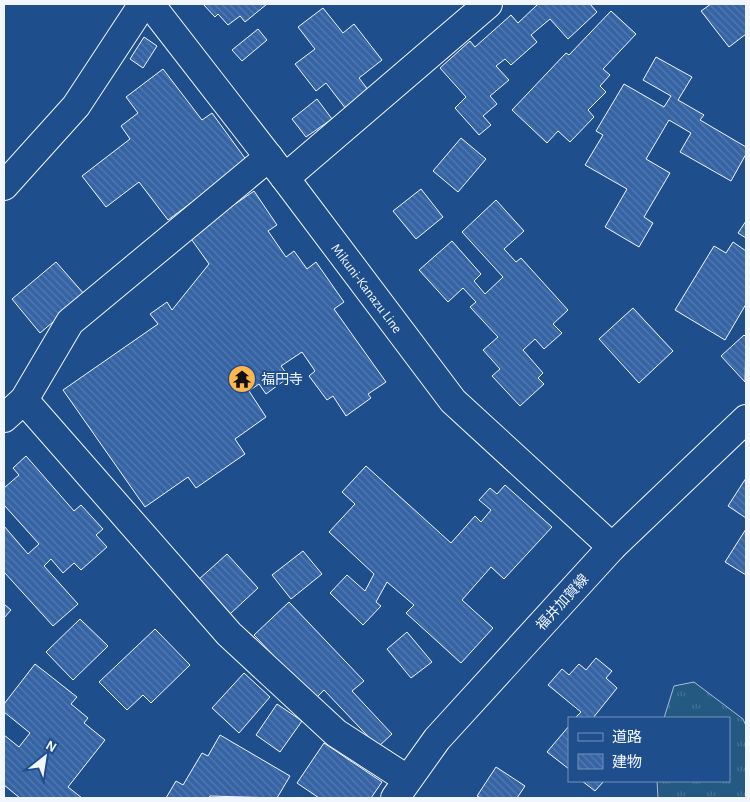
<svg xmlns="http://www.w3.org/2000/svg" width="750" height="802" font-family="'Alegreya Sans','Noto Sans JP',sans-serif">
  <defs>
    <pattern id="grass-tufts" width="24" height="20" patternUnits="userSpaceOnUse" patternTransform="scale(1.25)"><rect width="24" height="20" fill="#245a82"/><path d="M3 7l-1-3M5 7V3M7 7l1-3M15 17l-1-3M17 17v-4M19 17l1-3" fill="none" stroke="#447295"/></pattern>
    <pattern id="building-back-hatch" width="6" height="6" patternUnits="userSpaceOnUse" patternTransform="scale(1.25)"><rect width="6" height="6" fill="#3563a3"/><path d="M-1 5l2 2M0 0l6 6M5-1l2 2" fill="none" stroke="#537ab1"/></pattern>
  </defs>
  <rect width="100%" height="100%" fill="#1f4e8c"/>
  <path fill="url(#grass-tufts)" stroke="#a8bbd7" d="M694,682l49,37 3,7v72h-88l-1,-17h72v-63h-65l10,-32z"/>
  <g fill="url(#building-back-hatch)" stroke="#f2f6ff">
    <path d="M203,4h64l-22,18 -5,-6 -12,9 -10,-11 -3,3z"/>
    <path d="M536,4h54l7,8 -29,27 -18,-20 -19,16 6,7 -26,23 -6,-6 -9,7 13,14 -19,16 7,8 -14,12 8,9 -12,10 -24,-27 11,-11 -26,-29 30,-27 5,6 36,-32 7,8 19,-18z"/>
    <path d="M711,4h35v30l-17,13 -28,-36z"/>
    <path d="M323,8l20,25 11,-9 28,36 -23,18 10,13 -23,18 -20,-26 -10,8 -21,-27 20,-15 -17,-22z"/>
    <path d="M611,11l25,23 -33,35 7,6 -10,11 6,6 -18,18 6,7 -24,25 -12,-11 -11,12 -35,-33 54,-57 3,2z"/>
    <path d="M258,29l9,11 -25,21 -10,-11z"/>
    <path d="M144,37l13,9 -14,22 -13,-9z"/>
    <path d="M656,57l36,20 -14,23 26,15 -4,5 46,27v7l-15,27 -51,-29 11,-19 -22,-13 -23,39 24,14 -26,44 9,6 -14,24 -34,-20 22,-38 -42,-24 18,-30 -7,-4 28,-47 40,23 7,-11 -28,-16z"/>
    <path d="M163,69l39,51 10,-7 35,48 -79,59 -29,-38 -33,25 -24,-31 48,-37 -9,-13 17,-13 -12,-16z"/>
    <path d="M317,99l15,20 -26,18 -14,-18z"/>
    <path d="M461,138l25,21 -28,33 -25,-21z"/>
    <path d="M421,189l22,28 -27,22 -23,-28z"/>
    <path d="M254,191l23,34 -9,6 18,26 8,-6 13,18 9,-7 28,40 -10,7 52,73 -18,12 3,4 -25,18 -13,-20 -6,4 -18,-24 6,-5 -13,-19 -21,14 8,11 -23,17 -7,-10 -10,7 17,26 -31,22 10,15 -49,34 -8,-11 -43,30 -82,-117 95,-66 -8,-10 17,-12 5,8 37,-46 -20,-28z"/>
    <path d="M496,200l28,31 -20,18 12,13 5,-4 47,52 -15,14 9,9 -18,16 -9,-10 -12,11 20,23 -5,5 6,6 -24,22 -28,-30 8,-7 -17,-19 15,-13 -28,-30 6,-5 -13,-14 -15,14 -29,-32 33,-29 29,33 -7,7 11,13 18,-17 -41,-45z"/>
    <path d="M746,221v17l-8,-5z"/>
    <path d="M733,242l13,9v53l-21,36 -50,-30 39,-64 12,7z"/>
    <path d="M56,262l29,33 -45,38 -28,-34z"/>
    <path d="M633,308l40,43 -34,32 -40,-44z"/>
    <path d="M744,335l2,2 -1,45 -24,-26z"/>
    <path d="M26,456l48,55 7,-6 22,24 -7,6 11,12 -26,23 -7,-7 -11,10 -12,-14 -7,7 34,38 -25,22 -49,-54v-46l24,28 11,-10 -35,-39v-17l15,-13 -6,-7z"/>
    <path d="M366,466l85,77 24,-27 6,6 10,-12 -12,-10 11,-12 7,6 8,-9 47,42 -48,52 -13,-12 -29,33 31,28 -32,35 -55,-50 8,-8 -27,-23 -11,20 5,4 -18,19 -33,-32 17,-18 18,16 9,-17 -45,-42 26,-28 -13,-12z"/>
    <path d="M746,478v40l-18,-12z"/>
    <path d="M746,529v46l-21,-13z"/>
    <path d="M303,551l19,23 -31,25 -19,-24z"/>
    <path d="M227,554l31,34 -28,26 -32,-34z"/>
    <path d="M289,602l75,79 -12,10 40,43 -14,13 -54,-57 -9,9 -61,-64z"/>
    <path d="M4,604l7,6 -7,8z"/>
    <path d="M80,619l28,27 -35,34 -27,-28z"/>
    <path d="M155,629l35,36 -39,38 -8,-8 -16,15 -28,-28z"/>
    <path d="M407,632l25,30 -21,16 -24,-29z"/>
    <path d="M596,658l16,13 -6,7 11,10 -24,30h-18l6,-6 -33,-27 14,-16 7,6 10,-11 7,6z"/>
    <path d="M35,664l42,33 -6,7 17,14 -4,5 21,17 -37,47 14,11h-62l-16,-13v-50l15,12 11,-14 -26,-21v-8z"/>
    <path d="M244,673l26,24 -31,36 -27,-25z"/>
    <path d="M277,704l25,17 -22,31 -24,-17z"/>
    <path d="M569,726v43l-22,-17z"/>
    <path d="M220,735l70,41 -13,22 -67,-2 -1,2h-43l10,-17 7,4 19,-32 6,3z"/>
    <path d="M324,743l58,39 -11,16h-52l-22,-15z"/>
    <path d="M496,767l29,19 -8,12h-36l-4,-2z"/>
    <path d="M582,781h22l-9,10z"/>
  </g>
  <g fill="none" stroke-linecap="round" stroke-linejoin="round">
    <g stroke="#f2f6ff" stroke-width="30">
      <g id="minor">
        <path d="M285,178l203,-174"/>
        <path d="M4,186l72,-80 67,-102"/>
        <path d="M24,400l205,234 107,99 71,46"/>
        <path d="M4,418l20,-18 46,-78 199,-165"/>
      </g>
    </g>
    <g stroke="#f2f6ff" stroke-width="30">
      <g id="major">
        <path d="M150,4l135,174 168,223 159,146"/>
        <path d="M395,798l42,-59 175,-192 134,-128"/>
      </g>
    </g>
    <use href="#minor" stroke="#1f4e8c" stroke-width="28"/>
    <use href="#major" stroke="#1f4e8c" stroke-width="28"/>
  </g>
  <defs>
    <g id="temple-disc" transform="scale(1.4375)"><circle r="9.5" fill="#ffb74d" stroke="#1f4e8c"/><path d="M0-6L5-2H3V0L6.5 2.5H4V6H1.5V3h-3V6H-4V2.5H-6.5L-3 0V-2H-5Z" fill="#111"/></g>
  </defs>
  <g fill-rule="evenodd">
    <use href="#temple-disc" x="242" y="379"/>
  </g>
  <g text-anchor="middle" stroke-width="4" stroke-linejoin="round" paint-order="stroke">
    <g font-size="14" fill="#f2f6ff" stroke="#1f4e8c">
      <text transform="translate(367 288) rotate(53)" y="5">Mikuni-Kanazu Line</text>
      <text transform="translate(562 602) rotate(-48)" y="5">福井加賀線</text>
    </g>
    <g font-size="14" fill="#f2f6ff" stroke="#1f4e8c" text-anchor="start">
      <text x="261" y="384">福円寺</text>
    </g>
  </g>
  <rect width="750" height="802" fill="none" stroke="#f2f6ff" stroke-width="10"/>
  <rect x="568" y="717" width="162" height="65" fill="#1f4e8c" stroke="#7391ba"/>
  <rect x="578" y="733" width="25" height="8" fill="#1f4e8c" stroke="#7391ba"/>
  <text x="612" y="742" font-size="15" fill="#f2f6ff">道路</text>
  <rect x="578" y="754" width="25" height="15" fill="url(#building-back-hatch)" stroke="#7391ba"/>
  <text x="612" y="767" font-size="15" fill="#f2f6ff">建物</text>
  <g transform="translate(45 757) rotate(30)" stroke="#1f4e8c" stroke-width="4" paint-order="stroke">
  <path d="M0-4L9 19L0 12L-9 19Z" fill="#f2f6ff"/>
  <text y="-8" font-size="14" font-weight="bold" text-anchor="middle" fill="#f2f6ff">N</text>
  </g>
</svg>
